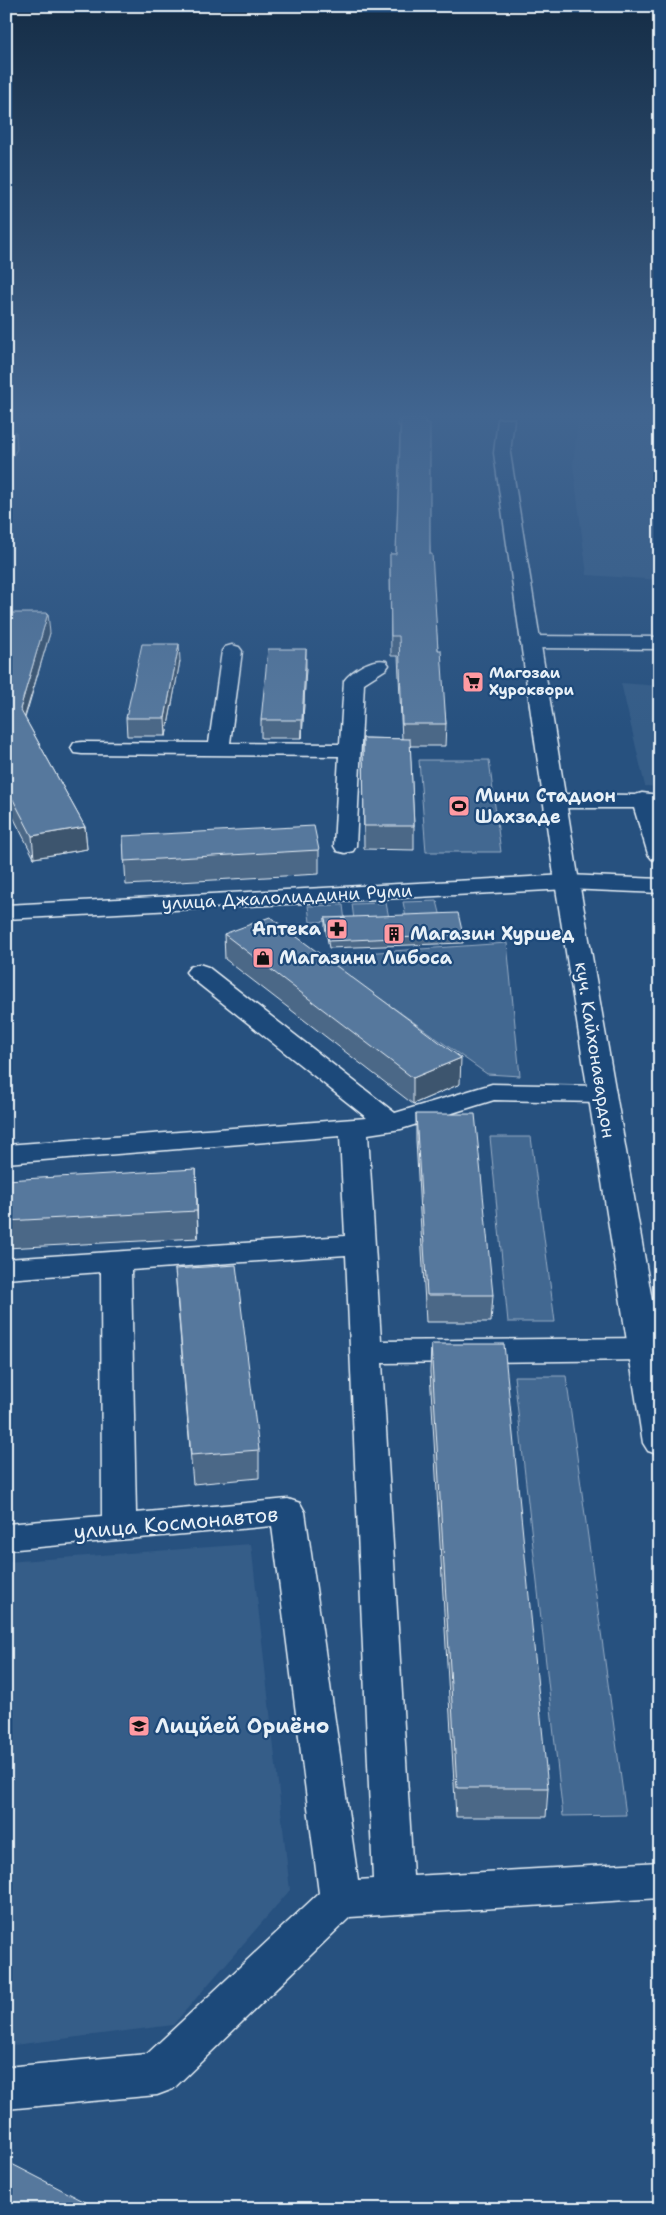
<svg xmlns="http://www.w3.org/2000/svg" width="666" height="2215" font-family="'Shantell Sans',sans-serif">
  <rect width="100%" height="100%" fill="#27517f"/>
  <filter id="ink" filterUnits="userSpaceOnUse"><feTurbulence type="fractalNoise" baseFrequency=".02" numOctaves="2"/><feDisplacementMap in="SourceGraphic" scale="10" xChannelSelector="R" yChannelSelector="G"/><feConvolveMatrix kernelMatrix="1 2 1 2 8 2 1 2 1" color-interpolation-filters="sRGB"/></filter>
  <g filter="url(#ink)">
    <g fill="#355d88">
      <path d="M578,419h82v161l-73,-5 -14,-110z"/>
      <path d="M621,683l39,3v101l-15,-1z"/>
      <path d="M251,1544l39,346 -117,135 -167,21v-484z"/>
    </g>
    <g fill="#436891" stroke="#96acc4">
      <path d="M419,760h70l12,92h-75z"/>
      <path d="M437,901l4,16 -35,1 -3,-16z"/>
      <path d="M386,903l3,15 -35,2 -2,-16z"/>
      <path d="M343,905l2,16 -35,1 -2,-16z"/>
      <path d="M507,943l13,133 -33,-2 -167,-118z"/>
      <path d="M490,1137h41l24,185h-47z"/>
      <path d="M514,1376h52l60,439 -63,1z"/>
    </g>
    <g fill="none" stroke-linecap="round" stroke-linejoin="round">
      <g stroke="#e8f1f8" stroke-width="3">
        <g id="street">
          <path d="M530,636l130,1v12l-130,-1 -7,-2 -3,-4 3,-4z"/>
          <path d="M232,645l7,2 3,4 -12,92 110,1 4,-63c8,-11 29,-24 42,-20l3,4 -3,4 -22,14 -8,163 -3,5 -8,2 -8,-2 -3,-5 5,-90 -257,-2 -8,-1 -3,-5 3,-5 8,-1 127,1 13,-92 3,-4z"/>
          <path d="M642,793l18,2v14h-4l4,11v41l-8,-2 -4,-5 -14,-46h-79l-8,-2 -3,-5 3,-5 8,-2 80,1z"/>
          <path d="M199,964l9,3 187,146 97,-29 110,2 10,2 4,6 -4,6 -10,2 -108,-2 -93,29 -33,5 13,207 263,-3 11,3 5,8 -5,8 -11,3 -262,3 31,513 247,-14v36l-310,19 -177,172 -16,6 -151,14v-42l141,-13 172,-161 -47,-367 -266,24v-26l96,-8 -1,-244 -95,7v-20l339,-23 -5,-100 -334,27v-18l361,-27 -177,-141 -4,-5 4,-5zM346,1255l27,624 -15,1 -53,-368 -5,-9 -12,-4 -152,14 -5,-243z"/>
        </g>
      </g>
      <g stroke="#e8f1f8" stroke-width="3">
        <path id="secondary" d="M567,875l93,4v14l-93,-4 -561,30v-14z"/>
      </g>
      <g stroke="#e8f1f8" stroke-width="3">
        <path id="primary" d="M498,419h16l-4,34 69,429 81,464v109l-12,-4 -5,-8 -88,-561 -61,-429z"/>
      </g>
      <use href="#street" fill="#1f4a7a" fill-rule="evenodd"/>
      <use href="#secondary" fill="#1f4a7a" fill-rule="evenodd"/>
      <use href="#primary" fill="#1f4a7a" fill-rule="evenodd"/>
    </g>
    <g fill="#4b6787" stroke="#e8f1f8">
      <path d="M398,419h27l5,135 8,96 8,74 -1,22h-35l4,80v24l-50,-1 -1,-111 39,1 -4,-83h-7l-1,-83v-19h6l4,-128h-2z"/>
      <path d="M6,619l44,14 -25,85 60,109 2,22 -53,9 -28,-55z"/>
      <path d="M180,661l-14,75h-39l-1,-18z"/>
      <path d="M306,667l-4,71h-41v-18z"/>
      <path d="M123,836l196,14v24l-193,11z"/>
      <path d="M325,918l138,17v8l-134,5 -4,-22z"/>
      <path d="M224,934l236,150 -47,20 -188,-145z"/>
      <path d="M416,1114l77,181 -2,27h-65l-10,-182z"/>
      <path d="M6,1180l191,16 1,42 -192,10z"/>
      <path d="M175,1269l84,181v28l-66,6 -16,-187z"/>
      <path d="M431,1344l117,444 -2,29h-90l-26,-445z"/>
    </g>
    <g fill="#3d546e" stroke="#e8f1f8">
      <path d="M16,432l1,17 -11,18v-21z"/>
      <path d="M48,613l2,20 -29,96 -1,-20z"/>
      <path d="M179,644l1,17 -14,75 -1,-18z"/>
      <path d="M306,649v18l-4,71v-18z"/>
      <path d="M85,827l2,22 -53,9 -2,-22z"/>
      <path d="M461,1058l-1,26 -47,20v-26z"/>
      <path d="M196,1169l1,27 1,42 -1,-27z"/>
    </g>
    <g fill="#57789d" stroke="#e8f1f8">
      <path d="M401,419h24v4h5v131h2l6,96h3l5,74h-44l-3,-88h-8l-1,-82h6z"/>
      <path d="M6,431l10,1 -10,14z"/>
      <path d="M8,613h40l-28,96 65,118 -53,9 -26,-50v-167z"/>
      <path d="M142,644h37l-14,74h-39z"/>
      <path d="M268,649h38l-4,71h-41z"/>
      <path d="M363,738l47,1 4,87h-50z"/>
      <path d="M314,826l5,24 -195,11 -1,-25z"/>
      <path d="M458,913l5,22 -134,6 -4,-23z"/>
      <path d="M270,917l191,141 -48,20 -189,-144z"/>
      <path d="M416,1114h59l18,181h-66z"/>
      <path d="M196,1169l1,42 -191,10v-41z"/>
      <path d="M236,1265l23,185 -68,5 -16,-186z"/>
      <path d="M431,1344h73l44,444h-91z"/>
      <path d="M6,2161l93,48h-93z"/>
    </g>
  </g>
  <linearGradient id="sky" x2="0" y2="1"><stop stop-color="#152d46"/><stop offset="0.57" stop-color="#416590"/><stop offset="1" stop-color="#416590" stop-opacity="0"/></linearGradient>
  <rect width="666" height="729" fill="url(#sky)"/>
  <defs>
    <g id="supermarket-square" transform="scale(1.125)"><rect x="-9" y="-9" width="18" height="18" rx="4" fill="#ff9aa2" stroke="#1f4a7a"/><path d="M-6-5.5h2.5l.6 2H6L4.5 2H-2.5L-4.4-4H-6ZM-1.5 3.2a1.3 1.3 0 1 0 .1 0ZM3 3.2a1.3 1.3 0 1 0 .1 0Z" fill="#111"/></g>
    <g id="stadium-square" transform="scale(1.125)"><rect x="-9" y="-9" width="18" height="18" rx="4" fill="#ff9aa2" stroke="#1f4a7a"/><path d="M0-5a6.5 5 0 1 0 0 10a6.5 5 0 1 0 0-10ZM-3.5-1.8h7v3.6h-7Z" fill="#111"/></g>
    <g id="pharmacy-square" transform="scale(1.125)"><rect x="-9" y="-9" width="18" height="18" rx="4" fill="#ff9aa2" stroke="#1f4a7a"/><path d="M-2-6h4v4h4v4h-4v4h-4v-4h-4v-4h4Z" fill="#111"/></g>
    <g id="building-square" transform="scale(1.125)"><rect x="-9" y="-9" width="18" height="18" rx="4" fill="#ff9aa2" stroke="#1f4a7a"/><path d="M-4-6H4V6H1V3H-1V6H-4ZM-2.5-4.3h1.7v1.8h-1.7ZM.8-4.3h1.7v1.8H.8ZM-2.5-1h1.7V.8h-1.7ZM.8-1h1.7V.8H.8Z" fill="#111"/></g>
    <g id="shop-square" transform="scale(1.125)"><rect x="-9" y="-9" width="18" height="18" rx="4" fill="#ff9aa2" stroke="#1f4a7a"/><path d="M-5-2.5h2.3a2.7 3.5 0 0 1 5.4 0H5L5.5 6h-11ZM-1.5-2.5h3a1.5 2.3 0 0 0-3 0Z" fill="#111"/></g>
    <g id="school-square" transform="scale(1.125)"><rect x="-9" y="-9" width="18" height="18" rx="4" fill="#ff9aa2" stroke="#1f4a7a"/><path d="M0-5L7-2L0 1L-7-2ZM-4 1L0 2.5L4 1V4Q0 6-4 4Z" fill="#111"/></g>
  </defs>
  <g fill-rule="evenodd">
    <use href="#supermarket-square" x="473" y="682"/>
    <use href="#stadium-square" x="459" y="806"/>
    <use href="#pharmacy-square" x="337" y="929"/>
    <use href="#building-square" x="394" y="934"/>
    <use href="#shop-square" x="263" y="958"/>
    <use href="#school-square" x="139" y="1726"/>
  </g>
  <g text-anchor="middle" stroke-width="4.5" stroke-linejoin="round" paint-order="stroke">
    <g font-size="15" font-weight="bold" fill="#e8f1f8" stroke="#1f4a7a" text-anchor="start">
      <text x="489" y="678">Магозаи<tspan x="489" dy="17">Хуроквори</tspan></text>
    </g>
    <g font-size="18" font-weight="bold" fill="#e8f1f8" stroke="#1f4a7a" text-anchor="start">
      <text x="475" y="802">Мини Стадион<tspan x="475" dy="21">Шахзаде</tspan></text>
      <text x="321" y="935" text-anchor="end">Аптека</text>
      <text x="410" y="940">Магазин Хуршед</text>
      <text x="279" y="964">Магазини Либоса</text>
    </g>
    <g font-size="18" fill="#e8f1f8" stroke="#1f4a7a">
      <text transform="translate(287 897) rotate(-3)" y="6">улица Джалолиддини Руми</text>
      <text transform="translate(595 1050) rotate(81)" y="6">куч. Кайхонавардон</text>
    </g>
    <g font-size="21" fill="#e8f1f8" stroke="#1f4a7a">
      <text transform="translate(176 1523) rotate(-5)" y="7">улица Космонавтов</text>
    </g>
    <g font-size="21" font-weight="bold" fill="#e8f1f8" stroke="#1f4a7a" text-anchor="start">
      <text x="155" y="1733">Лицйей Ориёно</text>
    </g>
  </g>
  <rect width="666" height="2215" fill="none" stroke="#1f4a7a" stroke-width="25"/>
  <rect x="12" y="12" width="641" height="2190" fill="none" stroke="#e8f1f8" stroke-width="2" filter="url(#ink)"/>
</svg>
